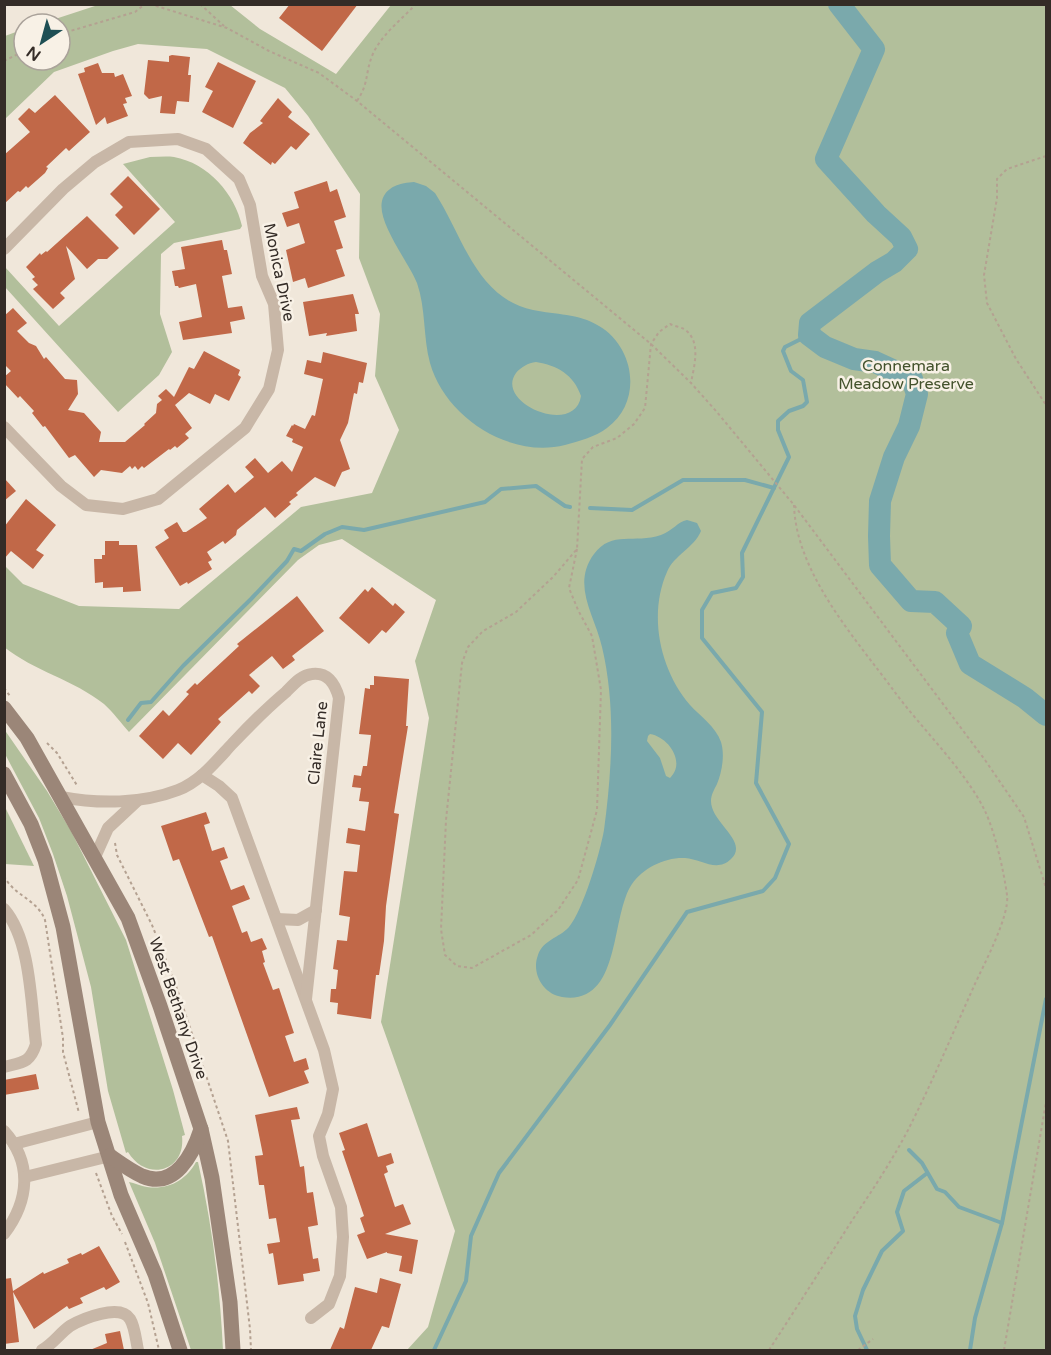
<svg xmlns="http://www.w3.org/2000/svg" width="1051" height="1355" font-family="'Varela Round',sans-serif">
  <rect width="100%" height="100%" fill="#f0e7da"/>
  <g fill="#b2bf9b">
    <path d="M98,5h132l30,24 76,45 55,-69h655v1345h-639l21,-23 27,-96 -74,-209 48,-304 -14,-57 21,-61 -94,-61 -23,6 -21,15 -169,172c-8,-9 -16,-20 -25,-28 -30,-24 -70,-33 -100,-57l1,-81 18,18 56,22 100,3 122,-102 71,-14 27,-63 -24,-54 5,-62 -21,-56 1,-64 -52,-78 -23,-28 -78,-39 -69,-5 -25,7 -59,21 -49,47v-83l19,-7v31h36v-36h-20z"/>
    <path d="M150,157c8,0 16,-1 24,0 34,6 61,37 68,69l-2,3 -66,14 -13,11 -1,60 12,38 -13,23 -41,37 -113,-125v-20l54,59 116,-104 -52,-58z"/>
    <path d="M4,729l43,62 24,40 55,109 47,150 12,45 -3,1c4,36 -36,46 -54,16l-2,1 -18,-62 -17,-104 -24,-91 -14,-42 -14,-36 -34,-64z"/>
    <path d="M5,807l29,59 -29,-2z"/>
    <path d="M196,1162h2c14,62 22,125 25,188h-32l-36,-107 -26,-61c5,1 12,4 18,5 22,3 39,-7 49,-25z"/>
  </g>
  <g fill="#7aa9ac" fill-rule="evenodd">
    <path d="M414,182l12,4 9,7c28,43 41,105 98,117 23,5 45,3 66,16 36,21 44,76 8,102 -12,9 -28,13 -42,17 -55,14 -120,-28 -135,-82 -7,-26 -4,-54 -13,-80 -9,-22 -40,-60 -35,-82 4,-15 19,-18 32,-19zM536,362c21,3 38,13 45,34 -6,41 -87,7 -65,-23 5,-6 12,-10 20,-11z"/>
    <path d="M687,520l10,3 4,8c-7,17 -27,24 -34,41 -19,43 -7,98 23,133 10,11 26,22 31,37 4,13 1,30 -4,42 -3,6 -6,11 -6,17 0,18 26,34 25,48 0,4 -2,7 -5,10 -14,14 -30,0 -46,-1 -20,-1 -42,10 -53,26 -22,32 -10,122 -70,113 -19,-3 -31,-24 -24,-42 5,-15 21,-17 31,-28 14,-17 31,-74 35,-97 8,-60 12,-124 -2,-183 -7,-31 -31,-62 -8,-93 18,-24 40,-10 67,-19 13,-5 16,-13 26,-15zM650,734c19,3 36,29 20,44l-4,-2 -6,-18 -13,-17 1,-5z"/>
  </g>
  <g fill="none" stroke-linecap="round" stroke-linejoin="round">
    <g stroke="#7aa9ac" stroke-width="4">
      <path d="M590,508l42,2 51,-30h62l29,8"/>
      <path d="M128,720l13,-17 10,-1 32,-36 68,-67 36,-38 7,-12 7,2 24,-17 17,-7 22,3 121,-28 16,-13 35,-3 29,20 5,1"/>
      <path d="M909,1150l13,13 15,26 8,3 14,15 43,16"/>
      <path d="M434,1350l32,-69 5,-45 28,-63 111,-148 77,-113 76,-21 12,-13 14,-34 -33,-61 6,-71 -60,-74v-28l10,-17 24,-5 7,-11 -1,-24 47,-96 -11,-27v-9l11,-10 14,-5 4,-4 -4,-22 -12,-9 -8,-20 2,-4 24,-12"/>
      <path d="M867,1350l-10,-21 -2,-13 8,-26 19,-39 21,-20 -6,-19 7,-21 22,-17"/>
      <path d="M970,1350l5,-32 27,-95 44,-224"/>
    </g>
    <path stroke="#7aa9ac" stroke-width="22" d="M839,4l35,45 -48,110 50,55 25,23 6,12 -13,13 -17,10 -67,51 -1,12 16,12 29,12 21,3 37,17 5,15 -8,32 -15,31 -14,44 -1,35 1,29 31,36 24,1 26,24 -4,7 13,31 55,34 21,17"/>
  </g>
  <g fill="#c16848">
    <path d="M290,4h68l-36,47 -43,-33z"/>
    <path d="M172,55l18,2 -2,18h3l-2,27 -12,-1 -2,13 -15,-1 2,-17 -13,3 -5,-5 4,-34 21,2v-6z"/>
    <path d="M218,62l38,19 -23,47 -31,-16 11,-21 -8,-4z"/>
    <path d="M98,63l4,10h12l1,4 8,-3 9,22 -7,2 2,5 -4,1 5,12 -21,8 -2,-7 -9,8 -18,-51 7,-2 -1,-4z"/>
    <path d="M55,95l35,37 -21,19 -3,-3 -20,19 2,1 -3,5 -17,15 -2,-2 -6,6 -2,-1 -14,13v-49l26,-23 -12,-13 11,-11 6,5z"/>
    <path d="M278,98l14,14 -4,5 22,17 -14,16 -5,-4 -16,18 -3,-2 -1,3 -28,-22 7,-10 13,-10 -3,-2z"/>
    <path d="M128,176l32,33 -26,26 -19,-20 8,-8 -13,-13z"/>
    <path d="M327,181l3,11 7,-3 9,28 -12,4 9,27 -7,2 9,26 -37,12 -3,-10 -12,4 -7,-32 19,-7 -6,-20 -12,4 -5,-14 17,-5 -5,-16z"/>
    <path d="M87,216l32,32 -12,11h-9l-11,10 -21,-23 9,33 -15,14 5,5 -12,11 -20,-20 5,-4 -6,-6 3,-2 -9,-10 14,-14 1,2 5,-4 1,1z"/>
    <path d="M222,240l2,10h3l5,24 -10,2 6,32 14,-2 3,13 -15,3 2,11 -49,7 -4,-18 23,-5 -6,-33 -17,4 -1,-2h-3l-3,-15 13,-2 -4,-22z"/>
    <path d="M353,294l6,20h-4l2,17 -31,5 1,-3 -18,3 -6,-34z"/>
    <path d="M13,308l14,15 -10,8 12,12 7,3 8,13 2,-2 19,22 12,1 1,14 -10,16 16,3 17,19 -2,10h26l20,-17 -1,-1 12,-11 1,-9 5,-4 -4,-4 8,-7 8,8 15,-30 5,2 10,-18 36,19 -2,5 3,2 -12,24 -14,-7 -5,10 -21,-11 -14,12 17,23 -7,6 4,4 -12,10 -2,-2 -5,4 -1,-1 -25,19 -2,-2 -4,4 -3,-4 -3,3 -2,-3 -8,7 -21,-3 -7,7 -19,-22 -6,3 -24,-32 -2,1 -11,-14 2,-2 -14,-15 -2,2 -14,-15v-6l7,-6 -7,-7v-48z"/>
    <path d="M323,352l44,11 -4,20 -4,-1 -2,12 -3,-1 -6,30 -8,17 10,29 -8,3 -7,15 -20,-10 -19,16 2,2 -9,7 2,2 -16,14 -10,-11 -28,23 -1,5 -11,9 -2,-3 -16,11 5,8 -4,2 4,7 -24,15 -1,-2 -7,4 -25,-39 14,-9 -5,-8 13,-8 6,10h3l21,-14 -8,-9 29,-25 7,9 19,-16 -9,-10 10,-9 13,15 14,-12 10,11 11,-25 -11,-5 1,-3 -7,-3 6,-11 1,1 1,-2 11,5 7,-14 3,1 8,-37 -19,-5 3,-14 14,3z"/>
    <path d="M4,478l12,13 -12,10z"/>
    <path d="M26,499l30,26 -20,25 8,5 -11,14 -22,-18 -7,8v-32z"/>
    <path d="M105,541h14v4h18l4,46 -18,1v-5l-20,1v-6l-8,1 -1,-24h8v-4h3z"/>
    <path d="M372,587l21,19 2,-3 10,9 -19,21 -4,-3 -13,14 -30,-26 26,-29 3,3z"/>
    <path d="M297,596l27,35 -32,25 3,4 -12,9 -11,-13 -23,19 11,11 -8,8 -3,-3 -31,28 3,3 -30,33 -13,-12 -15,16 -24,-23 24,-26 6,6 20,-22 -3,-2 9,-9 2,2 42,-39 -2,-2z"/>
    <path d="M374,676l35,3 -3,47h2l-14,87 5,1 -13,92 -2,35 -5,34h-3l-5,44 -34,-5 1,-11 -8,-1 1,-13h5l2,-19 -5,-1 4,-29 10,1 3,-24 -11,-2 5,-44 13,1 3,-27 -14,-2 2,-15 17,3 4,-29 -10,-1 2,-13 -9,-1 2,-12 7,1 2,-10h4l4,-31 -12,-1 6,-46 5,1v-4h4z"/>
    <path d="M206,812l4,11 -6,2 8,26 12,-4 4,11 -8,3 11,29 13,-5 6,14 -18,7 10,27 5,-2 4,11 11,-4 5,11 -5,2 3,11 -2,1 10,27 6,-2 15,45 -9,3 9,26 12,-4 3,11 -5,2 5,12 -40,14 -57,-161 -3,1 -30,-78 -6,2 -12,-35z"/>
    <path d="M36,1074l3,15 -35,6v-15z"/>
    <path d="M297,1107l3,12 -9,1 9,47 4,-1 3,27 6,-1 5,33 -10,2 5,32 5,-1 2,13 -17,3 1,7 -26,4 -5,-32 -4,1 -2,-10 13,-2 -4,-24 -7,1 -5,-34h-5l-4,-29 8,-1 -8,-40z"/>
    <path d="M367,1123l11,34 13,-4 3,10 -8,3 2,6 -4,2 11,33 8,-3 8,20 -26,10 33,6 -6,34 -13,-3 3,-15 -15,-3v-1l-20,7 -10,-24 8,-3 -5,-14 4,-2 -22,-65 3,-1 -6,-17z"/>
    <path d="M99,1246l21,36 -14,8 -2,-3 -24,11 3,5 -14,6 -2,-3 -33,23 -21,-37 6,50 -15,2v-65l7,-1 2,13 30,-19 1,2 25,-11 -2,-4 14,-6 1,2z"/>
    <path d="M380,1278l21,6 -12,44 -7,-2 -11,24h-41l10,-23 4,2 11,-42 22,6z"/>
    <path d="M120,1331l4,19h-34l17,-7 -2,-9z"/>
  </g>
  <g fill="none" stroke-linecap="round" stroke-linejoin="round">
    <g stroke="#b4a191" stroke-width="2" stroke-dasharray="3 3" stroke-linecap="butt">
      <path d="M150,4l77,24 42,23 50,22 38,28 294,243 40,39 25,28 78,94 191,255 39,57 22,71"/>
      <path d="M200,4l24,22"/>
      <path d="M60,34l75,-22 10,-8"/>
      <path d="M4,61l20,-10"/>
      <path d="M357,101c12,-18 8,-27 15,-45 8,-20 29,-36 44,-52"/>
      <path d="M1046,156l-39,13 -10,10v19l-13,77 3,28 29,56 30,46"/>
      <path d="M577,549l-8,39 9,22 14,26 9,54 -4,120 -19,70 -20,30 -27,25 -59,33 -15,-2 -12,-11 -4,-26 5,-109 16,-157 6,-16 15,-16 33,-19 37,-35 24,-28 5,-90 11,-12 24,-9 17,-14 11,-16 6,-64 8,-12 11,-8c4,2 10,3 14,5 18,12 10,37 7,54"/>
      <path d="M4,688l6,8"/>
      <path d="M47,743l10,10 21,34"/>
      <path d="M115,843l2,12 35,70 23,58 53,158 22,188 1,21"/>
      <path d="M4,876c10,20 33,23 41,44l18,118v14l16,61"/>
      <path d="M96,1173l16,43 10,18"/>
      <path d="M125,1242l23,61 11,47"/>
      <path d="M769,1350c28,-43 56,-87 84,-131 19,-28 38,-57 54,-87 24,-47 45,-97 67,-146 9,-20 36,-70 33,-91 -3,-23 -12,-63 -22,-84 -20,-41 -64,-83 -91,-120 -39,-53 -98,-118 -100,-186"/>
      <path d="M858,1350l15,-11"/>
      <path d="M1004,1350l42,-248"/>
    </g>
    <g stroke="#c8b7a7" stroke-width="12">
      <path d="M4,249l59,-60 32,-27 34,-20 49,-3 28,10 33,30 11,26 12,71 12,28 4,46 -9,39 -24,39 -87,71 -35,10 -37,-4 -25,-19 -57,-59"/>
      <path d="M202,775l17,11 13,12 92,252 9,39 -5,25 -9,22 4,20 18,51 2,30 -3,39 -11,28 -18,14"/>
      <path d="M61,797c37,7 81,7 117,-7 23,-9 39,-30 55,-47 17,-18 34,-35 53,-51 7,-7 15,-17 26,-18 16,-2 23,10 27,24l-33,301"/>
      <path d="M95,857l13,-29 30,-28"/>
      <path d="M4,909c27,31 27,95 32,135 -6,19 -13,18 -32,23"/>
      <path d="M277,919l21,1 18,-10"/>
      <path d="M4,1131c29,32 25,70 0,103"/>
      <path d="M14,1144l84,-22"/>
      <path d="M25,1177l85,-21"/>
      <path d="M42,1350c11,-6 18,-17 28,-24 12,-7 50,-23 60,-7 5,8 6,22 8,31"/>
    </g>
    <g stroke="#9b8678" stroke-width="15">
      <path d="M4,708l23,30 101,180 32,88 41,123 11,49 18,124 3,48"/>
      <path d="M4,774l27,50 14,36 18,67 35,195 23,73 34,79 25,76"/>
      <path d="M110,1156c10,7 21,15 32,20 33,14 51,-22 59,-47"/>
    </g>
  </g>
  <g text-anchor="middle" stroke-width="5" stroke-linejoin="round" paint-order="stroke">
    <g font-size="16" fill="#342c27" stroke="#f8f1e6">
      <text transform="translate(280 272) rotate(78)" y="6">Monica Drive</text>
      <text transform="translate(317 743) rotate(-84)" y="6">Claire Lane</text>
      <text transform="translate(179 1008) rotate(71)" y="6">West Bethany Drive</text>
    </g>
    <g font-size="16" fill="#43522c" stroke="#f8f1e6">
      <text x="906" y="371">Connemara<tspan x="906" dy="18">Meadow Preserve</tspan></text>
    </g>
  </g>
  <rect width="1051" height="1355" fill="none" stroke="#342c27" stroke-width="12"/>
  <g transform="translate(42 42) rotate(216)"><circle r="28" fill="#f8f1e6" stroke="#aaa29a" stroke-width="1.5"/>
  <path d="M0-4.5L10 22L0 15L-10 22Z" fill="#1e4f54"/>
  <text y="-9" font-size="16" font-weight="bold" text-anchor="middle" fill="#342c27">N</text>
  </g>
</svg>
